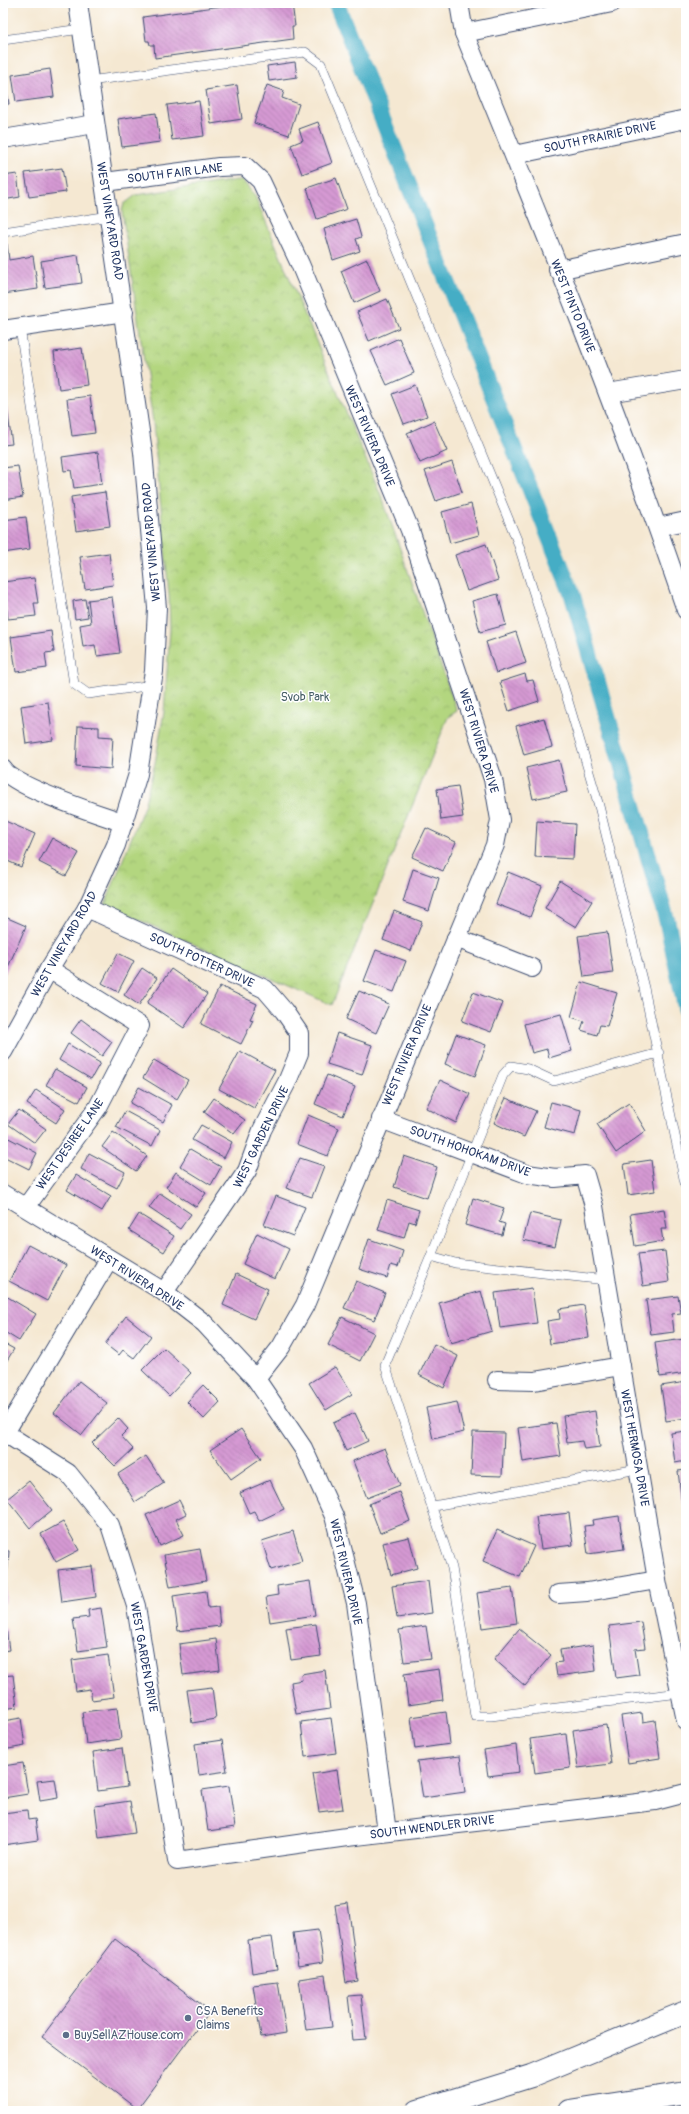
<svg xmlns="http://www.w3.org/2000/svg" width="689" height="2114" font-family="Pangolin,sans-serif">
  <defs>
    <pattern id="park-crowns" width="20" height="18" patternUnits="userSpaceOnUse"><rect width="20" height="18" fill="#b3d67f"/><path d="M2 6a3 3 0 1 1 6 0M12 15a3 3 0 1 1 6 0" fill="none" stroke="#99b870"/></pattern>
    <pattern id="building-back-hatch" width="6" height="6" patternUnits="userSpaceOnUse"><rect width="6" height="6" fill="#d599d3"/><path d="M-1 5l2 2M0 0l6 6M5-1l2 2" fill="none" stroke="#ac7dae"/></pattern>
  </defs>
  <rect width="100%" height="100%" fill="#fff"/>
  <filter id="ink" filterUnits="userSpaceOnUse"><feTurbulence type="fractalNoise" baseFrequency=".025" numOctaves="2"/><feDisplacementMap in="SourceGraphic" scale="8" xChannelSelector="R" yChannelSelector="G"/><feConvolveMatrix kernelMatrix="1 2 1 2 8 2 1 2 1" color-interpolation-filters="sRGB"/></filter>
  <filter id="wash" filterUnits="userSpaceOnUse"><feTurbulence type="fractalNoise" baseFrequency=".012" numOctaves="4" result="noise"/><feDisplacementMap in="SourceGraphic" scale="16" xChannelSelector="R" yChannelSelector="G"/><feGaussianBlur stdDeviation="0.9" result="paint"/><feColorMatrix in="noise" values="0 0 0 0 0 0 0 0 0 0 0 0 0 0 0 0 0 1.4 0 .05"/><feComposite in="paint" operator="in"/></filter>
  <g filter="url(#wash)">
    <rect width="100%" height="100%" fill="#f5e8d2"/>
    <path fill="url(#park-crowns)" stroke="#67826e" d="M237,180l6,1 12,15 128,304 74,211 -9,6 -116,288 -227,-100 39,-99 11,-43 9,-51 6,-82 -1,-35 -16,-173 -31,-211 2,-7 12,-9z"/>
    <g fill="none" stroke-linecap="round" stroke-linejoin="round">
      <path stroke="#45adc5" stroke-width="17" d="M336,3l236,591 95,327 19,88"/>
    </g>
    <g id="blocks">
      <g fill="url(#building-back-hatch)">
        <path d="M243,3h49l3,23h-3l1,13 -138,19 -1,-13h-4l-1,-4h-3l-3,-24z"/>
        <path d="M295,62l2,15 -28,4 -2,-15z"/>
        <path d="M50,69l4,28 -38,5 -4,-27z"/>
        <path d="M4,73l5,31 -6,1v-31z"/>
        <path d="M237,85l5,34 -31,5 -5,-34z"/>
        <path d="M267,85l17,6 -2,7 17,6 -10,31 -35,-12z"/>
        <path d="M199,101l5,35 -32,4 -5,-35z"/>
        <path d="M156,113l4,29 -38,5 -4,-28z"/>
        <path d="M318,122l14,41 -30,11 -11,-29 12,-5 -4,-11z"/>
        <path d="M62,168l4,24 -37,5 -4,-24z"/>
        <path d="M17,174l3,23 -17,3v-24z"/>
        <path d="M336,178l11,31 -30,10 -10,-31z"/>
        <path d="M356,219l5,18 -5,2 4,12 -27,9 -9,-31z"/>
        <path d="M3,244h4l2,16 24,-4 5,33 -35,5z"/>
        <path d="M78,255l4,28 -37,5 -4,-27z"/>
        <path d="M367,259l13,32 -26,12 -13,-32z"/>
        <path d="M387,299l12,29 -30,13 -12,-29z"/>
        <path d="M399,338l15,35 -27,12 -16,-34z"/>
        <path d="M82,348l5,37 -28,4 -5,-37z"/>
        <path d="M415,385l12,31 -23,8 -12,-30z"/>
        <path d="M90,396l5,37 -23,3 -5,-37z"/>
        <path d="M7,408l5,36 -9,1v-36z"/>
        <path d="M434,421l13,30 -27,12 -13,-30z"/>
        <path d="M98,452l4,32 -28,4 -3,-18 -7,1 -2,-14z"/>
        <path d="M452,462l10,30 -26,9 -11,-30z"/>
        <path d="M18,466l5,31 -20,3v-32z"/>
        <path d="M105,492l5,34 -34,5 -5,-34z"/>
        <path d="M471,504l8,31 -29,8 -8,-31z"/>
        <path d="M26,517l4,32 -27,4v-33z"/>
        <path d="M486,544l12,36 -31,11 -12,-36z"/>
        <path d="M109,553l4,32 -28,4 -5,-32z"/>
        <path d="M34,578l4,25h-4l2,13 -28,3 -5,-37z"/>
        <path d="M498,594l8,31 -26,7 -8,-31z"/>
        <path d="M112,597l8,56 -23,3 -2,-11 -12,2 -3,-22 11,-2 -3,-23z"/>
        <path d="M85,599l3,18 -13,2 -2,-18z"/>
        <path d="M51,631l3,21 -9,1 2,15 -31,4 -5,-35z"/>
        <path d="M516,632l10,31 -30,10 -10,-31z"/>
        <path d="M525,674l2,7 6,-1 6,21 -30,10 -9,-29z"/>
        <path d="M48,702l5,38 -27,4 -5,-38z"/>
        <path d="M544,718l8,29 -28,8 -8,-29z"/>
        <path d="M78,726l21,1v9l14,1 -2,32 -35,-3z"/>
        <path d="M559,760l8,32 -34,7 -7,-31z"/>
        <path d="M458,786l5,31 -22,3 -4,-31z"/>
        <path d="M3,820l32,14 -14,33 -18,-8z"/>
        <path d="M537,821l38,3 -2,35 -38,-2z"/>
        <path d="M426,828l30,14 -13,29 -31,-14z"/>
        <path d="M52,838l27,15 -13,23 -27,-14z"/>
        <path d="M413,869l26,9 -10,33 -26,-9z"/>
        <path d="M508,872l34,14 -12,31 -34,-13z"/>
        <path d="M560,881l32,20 -16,26 -31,-19z"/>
        <path d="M394,911l28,11 -11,29 -28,-11z"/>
        <path d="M3,916l23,10 -21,48 -2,-1z"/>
        <path d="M607,932l6,41 -29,4 -6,-41z"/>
        <path d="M376,950l30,11 -12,31 -30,-11z"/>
        <path d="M118,953l16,8 -16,31 -16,-9z"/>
        <path d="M142,968l15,10 -18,27 -15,-10z"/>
        <path d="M171,969l36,25 -23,34 -37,-25z"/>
        <path d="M581,982l36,11 -10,33 -7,-1 -3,10 -16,-5 3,-9 -13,-4z"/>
        <path d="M220,986l37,18 -7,15 3,1 -12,24 -40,-20z"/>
        <path d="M359,991l30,13 -13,29 -30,-14z"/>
        <path d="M473,992l30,11 -12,29 -29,-11z"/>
        <path d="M561,1014l11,37 -23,7 -2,-9 -15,4 -8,-29z"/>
        <path d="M81,1019l31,23 -10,14 -31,-23z"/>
        <path d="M337,1033l35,12 -10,30 -35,-11z"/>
        <path d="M456,1034l30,11 -11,31 -30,-12z"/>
        <path d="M68,1044l32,19 -9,16 -32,-19z"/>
        <path d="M240,1051l35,19 -21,38 -35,-19z"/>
        <path d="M154,1060l34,20 -11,19 -34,-21z"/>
        <path d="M55,1069l32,18 -8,15 -33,-17z"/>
        <path d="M327,1075l28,12 -12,29 -28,-12z"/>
        <path d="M440,1080l30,14 -14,29 -30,-15z"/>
        <path d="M139,1087l33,18 -9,17 -33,-19z"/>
        <path d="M36,1090l29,19 -9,14 -29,-19z"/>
        <path d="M214,1098l31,22 -11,14 -30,-22z"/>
        <path d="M506,1098l30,13 -12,26 -30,-14z"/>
        <path d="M551,1102l30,8 -6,25 -31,-8z"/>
        <path d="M629,1103l17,28 -30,22 -19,-29z"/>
        <path d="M19,1110l27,19 -11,14 -27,-19z"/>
        <path d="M125,1111l35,19 -8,16 -36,-19z"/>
        <path d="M308,1115l31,13 -11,28 -31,-12z"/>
        <path d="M201,1125l31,17 -8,16 -32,-18z"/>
        <path d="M113,1132l34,24 -11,15 -34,-24z"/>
        <path d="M3,1135l34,18 -8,16 -26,-13z"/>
        <path d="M190,1149l31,18 -10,18 -31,-19z"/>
        <path d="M89,1153l36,19 -8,16 -36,-19z"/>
        <path d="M404,1156l33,11 -10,31 -33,-11z"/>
        <path d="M300,1158l24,8 -12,31 -26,-9z"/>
        <path d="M651,1160l4,31 -27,4 -4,-31z"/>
        <path d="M176,1172l30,21 -10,14 -30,-20z"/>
        <path d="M76,1175l35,21 -9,15 -35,-21z"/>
        <path d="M160,1193l31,21 -11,15 -31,-21z"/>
        <path d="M276,1196l29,11 -12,29 -29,-11z"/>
        <path d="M473,1198l31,10 -5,14 6,2 -3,11 -37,-10z"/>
        <path d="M387,1200l32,10 -4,13 -6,-2 -5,17 -26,-8z"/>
        <path d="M664,1209l3,20h-6l2,12 -28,5 -5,-32z"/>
        <path d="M530,1213l31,7 -6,27 -32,-7z"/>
        <path d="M139,1214l35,22 -10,16 -35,-22z"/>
        <path d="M257,1233l32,16 -14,30 -32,-15z"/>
        <path d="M369,1239l34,12 -5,16 -7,-2 -4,13 -28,-9z"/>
        <path d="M28,1245l38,20 -19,36 -38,-20z"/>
        <path d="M665,1251l4,31 -26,4 -5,-32z"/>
        <path d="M236,1274l32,15 -14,30 -31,-14z"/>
        <path d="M356,1281l29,12 -11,27 -30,-12z"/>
        <path d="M532,1288l5,35 -37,5 -5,-35z"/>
        <path d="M481,1291l11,40 -41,12 -12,-40z"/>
        <path d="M6,1296l30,18 -17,27 -16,-10v-31z"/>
        <path d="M678,1296l3,17 -9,1 2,18 -23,3 -5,-35z"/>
        <path d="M584,1305l5,33 -39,6 -3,-23 13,-2 -1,-10z"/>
        <path d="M126,1316l25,20 -17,22 -11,-8 -4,5 -14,-11z"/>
        <path d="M342,1317l32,16 -14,28 -32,-16z"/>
        <path d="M684,1339l2,34 -26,4 -5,-34z"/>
        <path d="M3,1343l11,6 -11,18z"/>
        <path d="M434,1344l24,12 -14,32 -25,-13z"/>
        <path d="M164,1348l27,25 -22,23 -27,-26z"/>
        <path d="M335,1367l17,27 -26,16 -17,-27z"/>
        <path d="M79,1381l28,22 -25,32 -28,-22z"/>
        <path d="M686,1382v36l-20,3 -5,-35z"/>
        <path d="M203,1385l17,17 -16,17 -17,-17z"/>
        <path d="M457,1402l7,30 -31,7 -7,-31z"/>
        <path d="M595,1411l5,36 -16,2 -2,-8 -15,2 -4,-27z"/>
        <path d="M355,1413l13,28 -22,10 -13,-28z"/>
        <path d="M118,1418l10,11 -7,7 12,13 -18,17 -23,-23z"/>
        <path d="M556,1423l5,33 -38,6 -5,-34z"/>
        <path d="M241,1429l20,29 -30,21 -21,-29z"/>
        <path d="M686,1431v30l-11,2 -4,-30z"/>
        <path d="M473,1432l31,1 -2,43 -31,-1z"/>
        <path d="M385,1448l15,37 -33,13 -14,-37z"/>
        <path d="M146,1456l18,27 -29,19 -17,-28z"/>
        <path d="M686,1470v33l-4,1 -4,-33z"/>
        <path d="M270,1480l14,29 -25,12 -5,-10 -5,2 -9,-20z"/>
        <path d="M29,1481l23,29 -22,18 -23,-29z"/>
        <path d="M399,1492l11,29 -30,12 -11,-29z"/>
        <path d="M179,1500l7,14 -10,5 8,16 -24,11 -14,-31z"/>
        <path d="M569,1513l4,32 -32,4 -5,-32z"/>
        <path d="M619,1516l5,33 -36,5 -4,-28 9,-1 -1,-5z"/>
        <path d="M63,1522l16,28 -23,12 -15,-28z"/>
        <path d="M497,1530l37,16 -14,31 -37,-16z"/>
        <path d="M293,1531l9,30 -31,9 -9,-29z"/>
        <path d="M409,1537l8,31 -26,7 -8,-32z"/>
        <path d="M200,1549l6,32 -36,6 -6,-32z"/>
        <path d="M3,1550l6,1 -4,53h-2z"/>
        <path d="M92,1566l4,31 -34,5 -4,-32z"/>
        <path d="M310,1581l5,34 -45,7 -4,-25 12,-2 -1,-9z"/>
        <path d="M428,1581l4,32 -35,5 -5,-32z"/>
        <path d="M512,1588l5,35 -35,5 -5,-35z"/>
        <path d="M206,1591l2,17 10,-1 2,19 -42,5 -5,-35z"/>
        <path d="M101,1608l6,39 -29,4 -5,-32 16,-2 -1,-7z"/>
        <path d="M641,1622l4,26 -10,1 4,26 -23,3 -7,-52z"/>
        <path d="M316,1624l5,32 -30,4 -5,-32z"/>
        <path d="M426,1626l5,33 -27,3 -5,-32z"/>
        <path d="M6,1628l3,22 -6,1v-22z"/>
        <path d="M519,1629l32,26 -26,31 -31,-27z"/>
        <path d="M216,1639l4,31 -37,5 -4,-31z"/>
        <path d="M593,1645l3,26 -39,5 -2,-13 7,-1 -2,-12z"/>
        <path d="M108,1655l6,42 -22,3 -2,-11 -14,2 -4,-31z"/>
        <path d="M439,1669l4,31 -35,5 -4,-31z"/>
        <path d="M325,1670l5,39 -34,5 -5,-32 11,-2 -1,-6z"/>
        <path d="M13,1675l4,32 -14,2v-33z"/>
        <path d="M212,1687l4,32 -24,4 -5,-33z"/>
        <path d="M117,1708l4,31 -35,5 -4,-32z"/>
        <path d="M446,1712l4,32 -35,5 -4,-32z"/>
        <path d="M642,1713l1,9 12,-2 5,38 -32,5 -7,-47z"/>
        <path d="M21,1718l4,28 -22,4v-29z"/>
        <path d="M331,1718l5,35 -31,4 -4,-35z"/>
        <path d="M606,1725l5,39 -33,4 -5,-38z"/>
        <path d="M566,1734l4,34 -35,5 -5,-34z"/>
        <path d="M222,1740l5,31 -28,4 -4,-31z"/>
        <path d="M516,1745l3,27 -31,4 -4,-26z"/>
        <path d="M122,1748l5,39 -29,4 -5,-39z"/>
        <path d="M460,1756l5,36 -42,6 -6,-37z"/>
        <path d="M23,1763l5,31 -25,4v-32z"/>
        <path d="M337,1770l6,39 -24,3 -6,-38z"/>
        <path d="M55,1779l3,19 -18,3 -3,-20z"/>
        <path d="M229,1786l6,41 -27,4 -6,-41z"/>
        <path d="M130,1801l5,32 -36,5 -4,-32z"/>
        <path d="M27,1810l1,10 7,-1 3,21 -35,5v-32z"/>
        <path d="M348,1903l10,78 -12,2 -11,-78z"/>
        <path d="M318,1930l5,32 -25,4 -5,-33z"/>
        <path d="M272,1937l5,32 -25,4 -4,-33z"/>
        <path d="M115,1939l95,72 -73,98 -95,-72z"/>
        <path d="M325,1975l7,52 -26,3 -7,-51z"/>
        <path d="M278,1982l8,51 -25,4 -8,-52z"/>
        <path d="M361,1995l5,44 -13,1 -5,-44z"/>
      </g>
    </g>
  </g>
  <g filter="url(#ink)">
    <use href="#blocks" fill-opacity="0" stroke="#3c4b6f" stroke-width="1"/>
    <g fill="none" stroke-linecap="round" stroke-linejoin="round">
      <g stroke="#3c4b6f" stroke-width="10">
        <g id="service">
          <path d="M3,40l78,-11"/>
          <path d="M89,81l216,-29 16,12 196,476 51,161 31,105 45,182 42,200"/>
          <path d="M3,232l107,-16"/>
          <path d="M20,328l54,356 14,10 65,-9"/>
          <path d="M659,1053l-105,28 -26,-12 -17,-3 -8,9 -72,181 -46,109 67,203 23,148h16l189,-23"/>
          <path d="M431,1256l24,7 151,17"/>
          <path d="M433,1506l205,-37"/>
        </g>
      </g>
      <g stroke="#3c4b6f" stroke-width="20">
        <g id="minor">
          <path d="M459,3l5,30c78,191 156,382 222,577"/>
          <path d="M464,33l148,-30"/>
          <path d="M3,139l92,-15"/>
          <path d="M514,155l172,-36"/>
          <path d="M105,182l114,-15 26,-1 16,15 39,83 110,266 83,249 7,41 -5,25 -190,460 -24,42 -25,32"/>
          <path d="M558,270l128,-27"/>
          <path d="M3,330l121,-18"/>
          <path d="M608,393l78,-13"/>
          <path d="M658,527l28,-6"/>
          <path d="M3,769c12,19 97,45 121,54"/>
          <path d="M87,908l178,81 19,22 15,22v20l-12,29 -25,48 -15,41 -83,121"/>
          <path d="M456,938l76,30"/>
          <path d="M3,1052l46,-83 38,-61 29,-63 22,-71 16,-103 3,-63 -14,-156 -65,-449"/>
          <path d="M381,1119l146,55 28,4 30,-3 9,31 63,374 29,141"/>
          <path d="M3,1194l161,98 40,31 52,56 47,69 31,68 22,87 31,229"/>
          <path d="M26,1207l72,-100 42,-81 -91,-57"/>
          <path d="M497,1380l37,1 87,-15"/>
          <path d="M5,1433l63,40 42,52 26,81 41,255 170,-24 308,-36 31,-8"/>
          <path d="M3,1436l106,-177"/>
          <path d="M558,1594l29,-2 70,-12"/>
        </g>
      </g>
      <g stroke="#3c4b6f" stroke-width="24">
        <g id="motorway">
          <path d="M418,2111l113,-35 155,-64"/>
          <path d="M569,2111l117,-18"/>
        </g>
      </g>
      <use href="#service" stroke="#fff" stroke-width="9"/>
      <use href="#minor" stroke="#fff" stroke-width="18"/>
      <use href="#motorway" stroke="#fff" stroke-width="22"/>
    </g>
  </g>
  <g fill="#5c6f8a" stroke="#fff" stroke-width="1.5">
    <circle cx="188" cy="2018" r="4"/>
    <circle cx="66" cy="2035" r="4"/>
  </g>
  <g text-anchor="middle" stroke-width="3" stroke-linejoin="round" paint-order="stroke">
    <g font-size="12" fill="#1b2f5e" stroke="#fff">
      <text transform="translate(600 137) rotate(-12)" y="4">SOUTH PRAIRIE DRIVE</text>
      <text transform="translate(175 173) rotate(-7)" y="4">SOUTH FAIR LANE</text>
      <text transform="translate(110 221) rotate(81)" y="4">WEST VINEYARD ROAD</text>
      <text transform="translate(573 306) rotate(68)" y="4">WEST PINTO DRIVE</text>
      <text transform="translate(370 436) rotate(67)" y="4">WEST RIVIERA DRIVE</text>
      <text transform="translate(151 542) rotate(-95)" y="4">WEST VINEYARD ROAD</text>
      <text transform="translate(479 741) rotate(73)" y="4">WEST RIVIERA DRIVE</text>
      <text transform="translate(64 944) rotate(-60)" y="4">WEST VINEYARD ROAD</text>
      <text transform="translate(202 960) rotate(25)" y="4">SOUTH POTTER DRIVE</text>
      <text transform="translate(407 1055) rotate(-67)" y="4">WEST RIVIERA DRIVE</text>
      <text transform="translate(261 1137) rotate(-64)" y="4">WEST GARDEN DRIVE</text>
      <text transform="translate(70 1144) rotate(-55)" y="4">WEST DESIREE LANE</text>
      <text transform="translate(470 1151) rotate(20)" y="4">SOUTH HOHOKAM DRIVE</text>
      <text transform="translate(137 1278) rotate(33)" y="4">WEST RIVIERA DRIVE</text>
      <text transform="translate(635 1448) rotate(80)" y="4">WEST HERMOSA DRIVE</text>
      <text transform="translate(346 1572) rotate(77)" y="4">WEST RIVIERA DRIVE</text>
      <text transform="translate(144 1657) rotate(80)" y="4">WEST GARDEN DRIVE</text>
      <text transform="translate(432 1827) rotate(-7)" y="4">SOUTH WENDLER DRIVE</text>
    </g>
    <g font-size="12" fill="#496168" stroke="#fff">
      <text x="305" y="701">Svob Park</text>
    </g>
    <g font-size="12" fill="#4e5e75" stroke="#fff" text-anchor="start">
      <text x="196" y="2015">CSA Benefits<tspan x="196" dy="14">Claims</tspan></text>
      <text x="74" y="2039">BuySellAZHouse.com</text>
    </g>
  </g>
  <rect width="689" height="2114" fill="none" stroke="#fff" stroke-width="16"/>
</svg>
